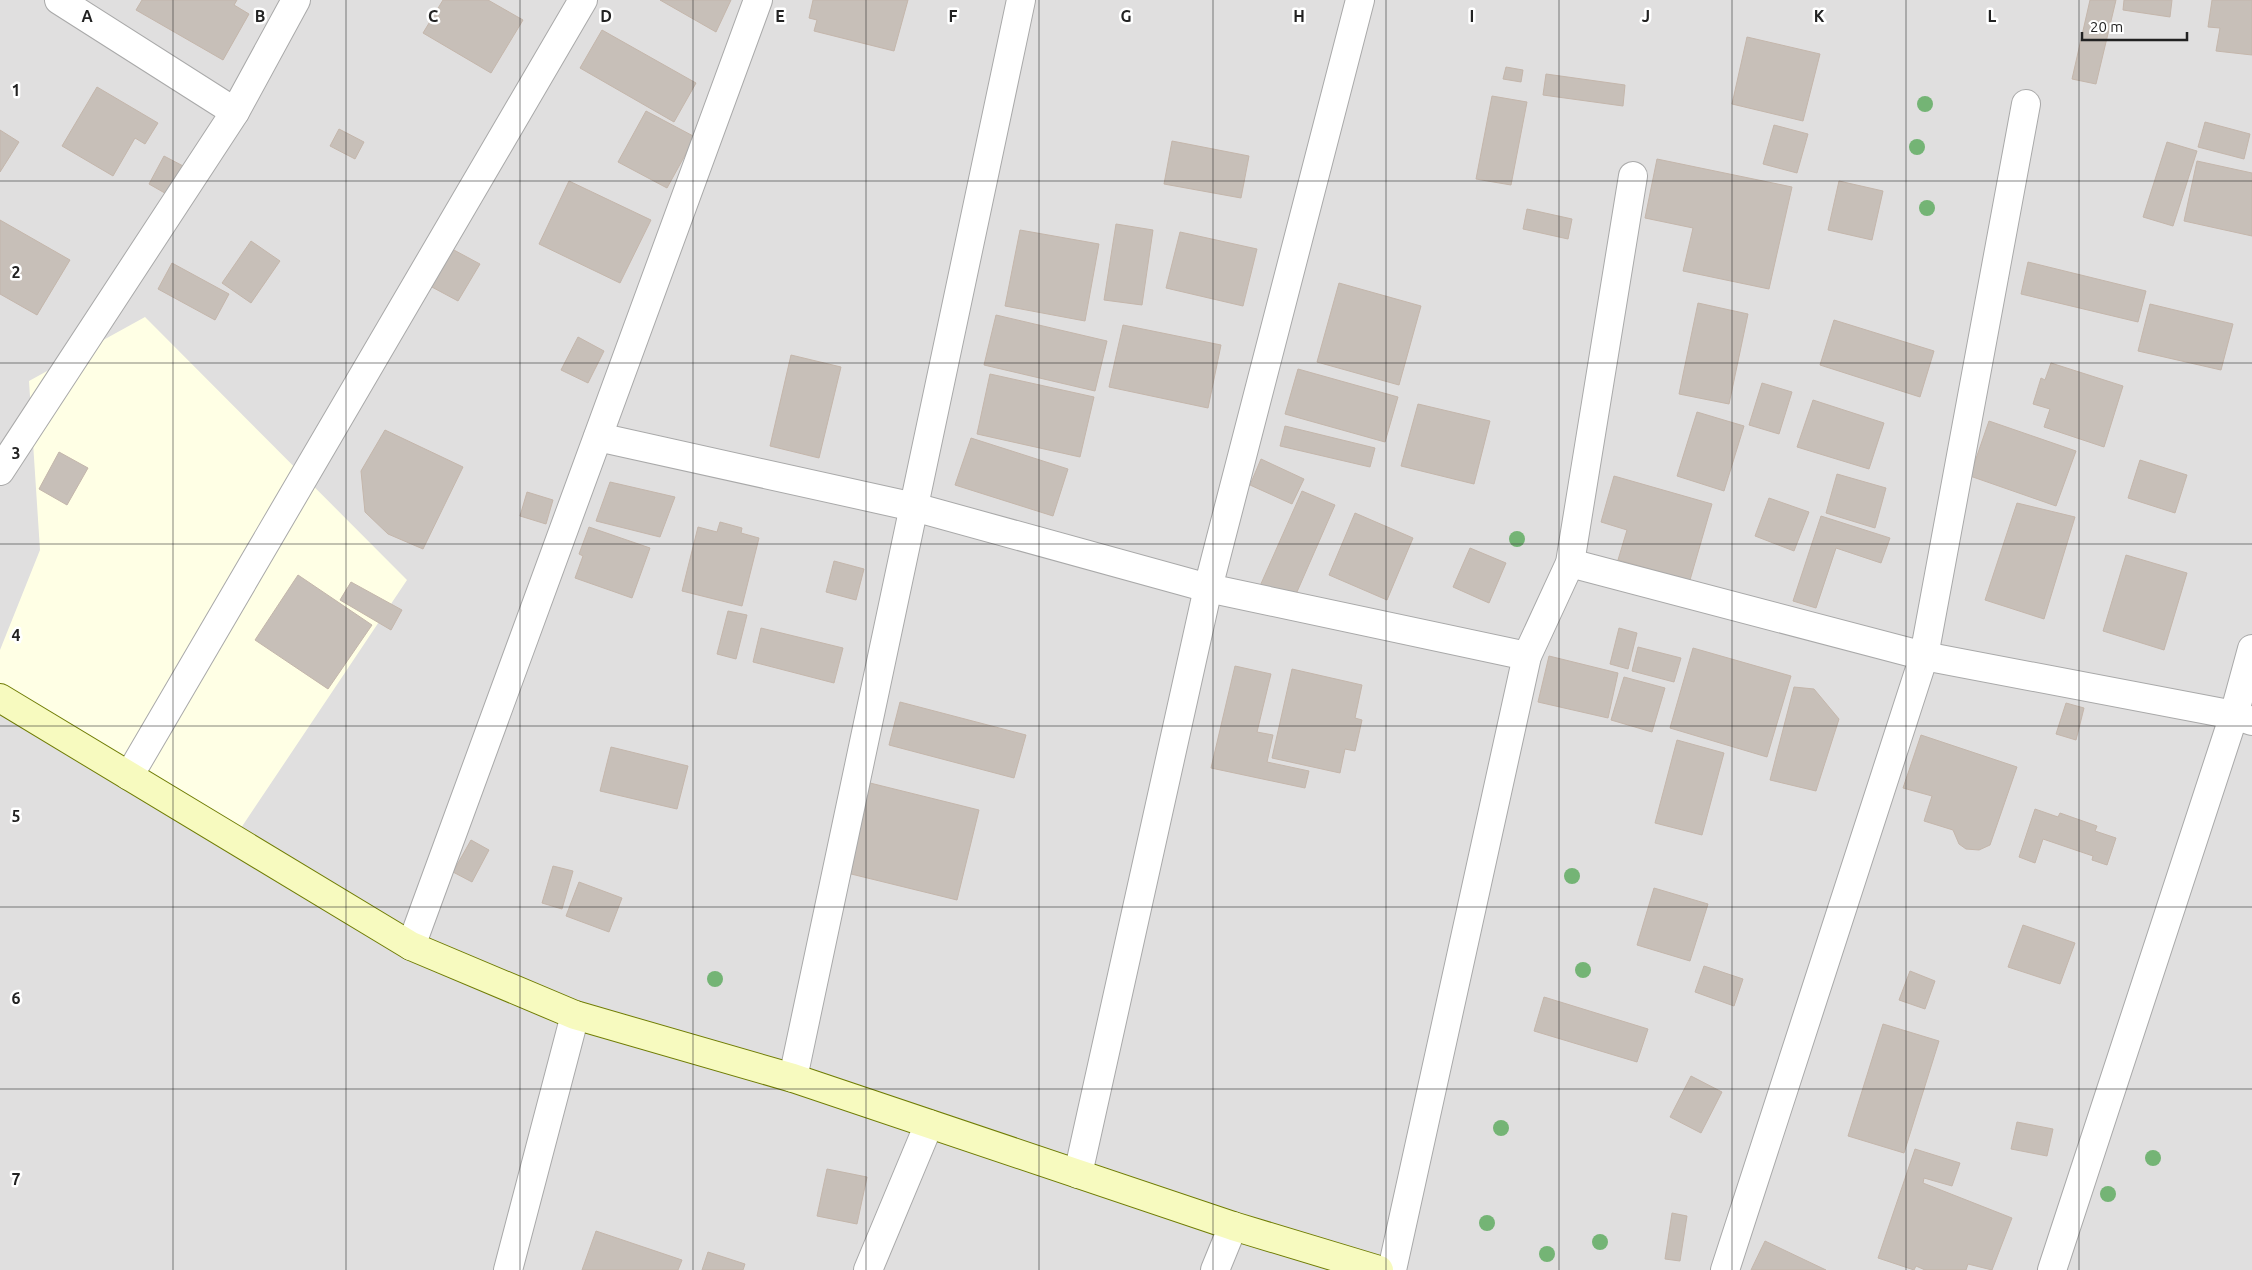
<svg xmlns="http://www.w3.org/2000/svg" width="2252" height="1270" font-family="Ubuntu,sans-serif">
  <rect width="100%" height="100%" fill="#f2efe9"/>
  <rect fill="#e0dfdf" x="0" y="0" width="2252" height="1270"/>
  <path fill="#ffffe5" d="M145,317l262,263 -166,248 -241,-145v-33l40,-100 -11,-169z"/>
  <g fill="#c7bfb8" stroke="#c4b6ab">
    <path d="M142,0h95l-3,5 15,9 -26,46 -87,-50z"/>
    <path d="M443,0h45l35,20 -32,53 -68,-40z"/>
    <path d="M660,0h71l-15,32z"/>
    <path d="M813,0h95l-14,51 -80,-20 3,-11 -8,-2z"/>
    <path d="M2090,0h26l-20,84 -24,-5z"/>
    <path d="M2124,0h48l-2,17 -47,-7z"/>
    <path d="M2212,0h40v55l-36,-4 4,-23 -12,-1z"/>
    <path d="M602,30l94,53 -22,39 -94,-54z"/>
    <path d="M1747,37l73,17 -17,67 -71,-17z"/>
    <path d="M1506,67l17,3 -2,12 -18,-3z"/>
    <path d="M1546,74l79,11 -2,21 -80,-11z"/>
    <path d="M97,87l61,36 -13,21 -10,-6 -22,38 -51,-30z"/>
    <path d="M1492,96l35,6 -16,83 -35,-6z"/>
    <path d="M646,111l49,26 -28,51 -49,-26z"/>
    <path d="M2205,122l45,12 -6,25 -46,-12z"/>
    <path d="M1774,125l34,9 -11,39 -34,-9z"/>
    <path d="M339,129l25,13 -9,17 -25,-13z"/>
    <path d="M0,130l19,12 -19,30z"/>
    <path d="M1172,141l77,15 -8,42 -77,-14z"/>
    <path d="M2167,142l30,9 -24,75 -30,-9z"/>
    <path d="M164,156l21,11 -15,29 -21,-12z"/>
    <path d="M1657,159l135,28 -23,102 -86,-18 10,-43 -48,-10z"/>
    <path d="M2197,161l55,12v63l-68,-15z"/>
    <path d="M569,181l82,39 -31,63 -81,-39z"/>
    <path d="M1839,181l44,10 -11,49 -44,-10z"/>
    <path d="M1527,209l45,10 -4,20 -45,-10z"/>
    <path d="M0,220l70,40 -33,55 -37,-21z"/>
    <path d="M1116,224l37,6 -11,75 -38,-5z"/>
    <path d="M1020,230l79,14 -14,77 -80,-15z"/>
    <path d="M1180,232l77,17 -14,57 -77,-18z"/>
    <path d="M251,241l29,20 -29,42 -29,-20z"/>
    <path d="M452,249l28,15 -22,37 -28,-15z"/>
    <path d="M2028,262l118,29 -8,31 -117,-28z"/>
    <path d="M172,263l57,31 -14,26 -57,-31z"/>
    <path d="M1339,283l82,23 -22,79 -82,-23z"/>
    <path d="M1698,303l50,11 -19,90 -50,-10z"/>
    <path d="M2150,304l83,20 -12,46 -83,-19z"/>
    <path d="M996,315l111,26 -12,50 -111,-26z"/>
    <path d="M1834,320l100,31 -14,46 -100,-32z"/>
    <path d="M1123,325l98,20 -13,63 -99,-21z"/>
    <path d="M578,337l26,14 -16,32 -27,-13z"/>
    <path d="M791,355l50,12 -22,91 -49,-12z"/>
    <path d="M2051,363l72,23 -19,61 -60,-20 6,-18 -17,-5 8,-26 4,2z"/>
    <path d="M1298,369l100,28 -13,45 -100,-28z"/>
    <path d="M990,374l104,23 -14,60 -103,-23z"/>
    <path d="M1762,383l30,9 -13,42 -30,-9z"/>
    <path d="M1813,400l71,23 -15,46 -72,-22z"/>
    <path d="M1418,404l72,17 -16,63 -73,-18z"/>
    <path d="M1697,412l47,14 -20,65 -47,-15z"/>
    <path d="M1989,421l87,30 -20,55 -86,-30z"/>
    <path d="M1285,426l90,22 -5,19 -90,-21z"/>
    <path d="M385,430l78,37 -40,82 -35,-15 -23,-22 -4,-41z"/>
    <path d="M971,438l97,31 -15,47 -98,-31z"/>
    <path d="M59,452l29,16 -21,37 -28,-16z"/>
    <path d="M1261,459l43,20 -12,25 -42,-19z"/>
    <path d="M2140,460l47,15 -12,38 -47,-15z"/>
    <path d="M1837,474l49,14 -11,40 -49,-15z"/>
    <path d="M1614,476l98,28 -22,76 -72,-20 9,-30 -26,-8z"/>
    <path d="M610,482l65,15 -15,40 -64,-16z"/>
    <path d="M1302,491l33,14 -42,96 -33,-15z"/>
    <path d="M527,492l26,8 -7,24 -26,-8z"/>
    <path d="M1769,498l40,14 -15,39 -39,-15z"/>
    <path d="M2017,503l58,14 -31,102 -59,-19z"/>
    <path d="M1355,513l58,25 -26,62 -58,-25z"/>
    <path d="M1821,516l69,22 -9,25 -45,-15 -20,60 -23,-7z"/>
    <path d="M720,522l22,6 -1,5 18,5 -17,68 -60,-15 16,-64 19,5z"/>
    <path d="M589,527l61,21 -18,50 -57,-20 8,-22 -4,-2z"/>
    <path d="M1470,548l36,15 -17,40 -36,-16z"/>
    <path d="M2126,555l61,18 -23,77 -61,-19z"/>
    <path d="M834,561l30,8 -8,31 -30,-8z"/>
    <path d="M298,575l74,50 -44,64 -73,-49z"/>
    <path d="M351,582l51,28 -11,20 -51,-30z"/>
    <path d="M728,611l19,4 -11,44 -19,-5z"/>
    <path d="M761,628l82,20 -9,35 -81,-21z"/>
    <path d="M1619,628l18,5 -9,36 -18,-5z"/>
    <path d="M1638,647l43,11 -7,24 -42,-11z"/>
    <path d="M1693,648l98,28 -24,81 -97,-29z"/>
    <path d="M1549,656l69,17 -10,45 -70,-16z"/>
    <path d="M1235,666l36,8 -14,58 16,3 -6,27 42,9 -4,17 -94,-20z"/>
    <path d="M1292,669l70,16 -7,33 7,2 -7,31 -10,-2 -5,24 -68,-15z"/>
    <path d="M1624,677l41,11 -13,44 -41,-12z"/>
    <path d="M1794,687l20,2 25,30 -23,72 -46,-11z"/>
    <path d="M900,702l126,33 -12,43 -125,-33z"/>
    <path d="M2066,703l18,5 -8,32 -20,-6z"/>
    <path d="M1921,735l96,32 -27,78 -11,5 -13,-1 -7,-5 -6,-14 -29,-9 8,-25 -29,-8z"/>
    <path d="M1677,740l47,13 -22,82 -47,-12z"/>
    <path d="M611,747l77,19 -11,43 -77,-18z"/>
    <path d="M866,782l113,28 -22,90 -114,-28z"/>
    <path d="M2035,809l23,8 2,-4 37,13 -2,5 21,7 -9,27 -15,-5 1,-4 -50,-17 -8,24 -16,-6z"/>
    <path d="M471,840l18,10 -17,32 -19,-10z"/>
    <path d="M553,866l20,5 -11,38 -20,-6z"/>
    <path d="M579,882l43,16 -13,34 -43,-16z"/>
    <path d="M1654,888l54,16 -18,57 -53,-16z"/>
    <path d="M2023,925l52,18 -15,41 -52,-17z"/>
    <path d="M1704,966l39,13 -9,27 -39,-14z"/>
    <path d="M1910,971l25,10 -10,28 -26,-9z"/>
    <path d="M1544,997l104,32 -11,33 -103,-31z"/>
    <path d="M1883,1024l56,17 -35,112 -56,-17z"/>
    <path d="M1691,1076l31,16 -21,41 -31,-16z"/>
    <path d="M2017,1122l36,7 -6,27 -36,-7z"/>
    <path d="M1915,1149l45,14 -8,23 -28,-8 -1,5 89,35 -20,52 -24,-6 -2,6h-41l-9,-4 -2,4 -36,-12z"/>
    <path d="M827,1169l40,8 -10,47 -40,-8z"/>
    <path d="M1672,1213l15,3 -7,45 -15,-2z"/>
    <path d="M596,1231l86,29 -4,10h-96z"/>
    <path d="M1765,1241l61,29h-75z"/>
    <path d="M708,1252l37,12 -2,6h-41z"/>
  </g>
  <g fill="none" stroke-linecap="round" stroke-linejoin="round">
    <g stroke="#a9a9a9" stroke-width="30">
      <g id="street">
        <path d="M59,0l176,112"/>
        <path d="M598,437l316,70 294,81 319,68"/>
        <path d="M0,471l235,-359 61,-112"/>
        <path d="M1570,563l354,93 310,59 18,6"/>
        <path d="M129,776l454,-776"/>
        <path d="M411,946l347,-946"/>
        <path d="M793,1078l228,-1078"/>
        <path d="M1078,1174l130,-586 152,-588"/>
        <path d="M508,1270l67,-255"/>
        <path d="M868,1270l61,-146"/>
        <path d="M1215,1270l18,-44"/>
        <path d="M1392,1270l135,-614 43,-93 63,-387"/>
        <path d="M1725,1270l199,-614 102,-552"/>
        <path d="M2052,1270l182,-555 18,-66"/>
      </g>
    </g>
    <g stroke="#707d05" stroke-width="30">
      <path id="secondary" d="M0,698l411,248 164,69 218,63 440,148 146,44"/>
    </g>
    <use href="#street" stroke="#fff" stroke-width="28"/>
    <use href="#secondary" stroke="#f7fabf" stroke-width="28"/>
  </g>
  <g fill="#74b475">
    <circle cx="1925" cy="104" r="8"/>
    <circle cx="1917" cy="147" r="8"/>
    <circle cx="1927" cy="208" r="8"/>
    <circle cx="1517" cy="539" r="8"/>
    <circle cx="1572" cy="876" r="8"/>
    <circle cx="1583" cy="970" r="8"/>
    <circle cx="715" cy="979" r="8"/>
    <circle cx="1501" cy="1128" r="8"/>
    <circle cx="2153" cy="1158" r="8"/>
    <circle cx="2108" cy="1194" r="8"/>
    <circle cx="1487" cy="1223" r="8"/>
    <circle cx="1600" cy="1242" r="8"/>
    <circle cx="1547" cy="1254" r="8"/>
  </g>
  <path fill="none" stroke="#222" stroke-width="1" stroke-opacity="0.55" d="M173,0v1270M346,0v1270M520,0v1270M693,0v1270M866,0v1270M1039,0v1270M1213,0v1270M1386,0v1270M1559,0v1270M1732,0v1270M1906,0v1270M2079,0v1270M0,181h2252M0,363h2252M0,544h2252M0,726h2252M0,907h2252M0,1089h2252"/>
  <g font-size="16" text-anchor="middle" font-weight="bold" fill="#222" stroke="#fff" stroke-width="5" stroke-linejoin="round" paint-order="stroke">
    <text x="87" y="22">A</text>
    <text x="260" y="22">B</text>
    <text x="433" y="22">C</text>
    <text x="606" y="22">D</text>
    <text x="780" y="22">E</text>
    <text x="953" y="22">F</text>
    <text x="1126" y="22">G</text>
    <text x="1299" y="22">H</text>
    <text x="1472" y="22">I</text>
    <text x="1646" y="22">J</text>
    <text x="1819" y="22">K</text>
    <text x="1992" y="22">L</text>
    <text x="16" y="96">1</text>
    <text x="16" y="278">2</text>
    <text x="16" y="459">3</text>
    <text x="16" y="641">4</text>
    <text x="16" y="822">5</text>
    <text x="16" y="1004">6</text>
    <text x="16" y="1185">7</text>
  </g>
  <path d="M2082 32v8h105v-8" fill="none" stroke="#222222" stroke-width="2.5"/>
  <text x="2090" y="32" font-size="15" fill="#222222" stroke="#ffffff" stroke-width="4" paint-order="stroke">20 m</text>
</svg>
